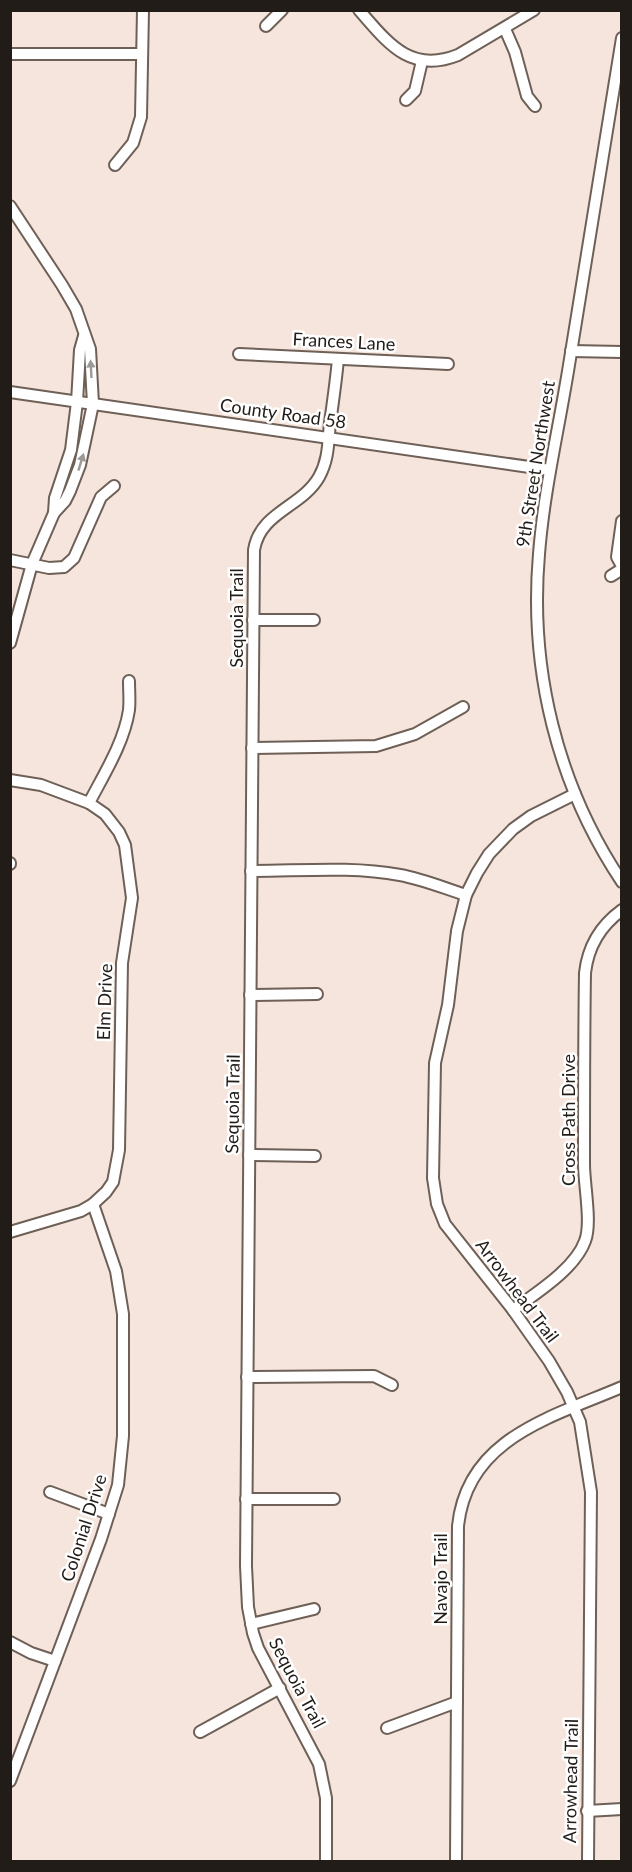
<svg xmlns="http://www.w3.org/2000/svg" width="632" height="1872" font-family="Lato,sans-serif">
  <rect width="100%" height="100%" fill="#f6e5dc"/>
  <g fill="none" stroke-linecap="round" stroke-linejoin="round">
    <g stroke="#6e6057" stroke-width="14">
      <g id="minor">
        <path d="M359,10c29,33 51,64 99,45l76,-45"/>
        <path d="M266,26l16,-16"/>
        <path d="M505,29l10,23 12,44 8,10"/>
        <path d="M622,38c-18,109 -36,218 -53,327 -10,63 -25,125 -30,189 -10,115 18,231 83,328"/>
        <path d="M10,54h132"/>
        <path d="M406,100l9,-9 7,-30"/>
        <path d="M115,165l18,-22 8,-26 2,-107"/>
        <path d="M10,206l52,79 14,24 14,40 3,55 -13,61 -10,26 -5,10 -11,12 -22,51 -22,79"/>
        <path d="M571,351l51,1"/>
        <path d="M239,354l209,10"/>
        <path d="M10,392l540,78"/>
        <path d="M54,513l1,-15 16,-48 6,-48 3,-52 4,-14"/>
        <path d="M622,521l-5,36 5,9"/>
        <path d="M10,560l39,8 15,-1 10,-9 27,-61 13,-11"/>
        <path d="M611,576l11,-7"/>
        <path d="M253,620h61"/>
        <path d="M252,748l124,-2 39,-12 48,-27"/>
        <path d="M10,780l31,5 48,18 16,11 14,18 6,13 7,53 -10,65 -3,187 -6,32 -7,10 -13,12 -12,7 -71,21"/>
        <path d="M575,794l-44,22 -18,13 -24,25 -12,19 -11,22 -9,36 -9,74 -13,58 -2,115 4,26 8,20 68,86 36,51 18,31 13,30 11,70 -3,370"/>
        <path d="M89,803c15,-29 35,-60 40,-93 1,-9 0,-19 0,-29"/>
        <path d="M10,863v1"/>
        <path d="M251,871c49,0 100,-5 149,4 22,4 44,13 66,20"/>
        <path d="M250,995l67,-1"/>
        <path d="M249,1155l66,1"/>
        <path d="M513,1310c23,-17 62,-41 72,-69 7,-18 -1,-56 -1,-77 0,-64 0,-128 1,-191 3,-27 15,-47 37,-63"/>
        <path d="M247,1377l127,-1 18,9"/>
        <path d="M50,1492l59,22"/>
        <path d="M246,1499h88"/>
        <path d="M251,1624l63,-15"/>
        <path d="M10,1642l21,11 24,8"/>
        <path d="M387,1728l70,-26"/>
        <path d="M200,1732l80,-44"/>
        <path d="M10,1781l91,-242 17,-54 5,-49v-122l-7,-43 -23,-67"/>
        <path d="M587,1811l35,-2"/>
        <path d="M326,1862v-64l-7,-34 -61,-116 -5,-15 -5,-26 -2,-41 8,-1016c6,-38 48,-43 65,-73 10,-18 9,-35 11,-54 3,-21 6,-42 8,-64"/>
        <path d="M456,1862l2,-336c9,-88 94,-109 164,-139"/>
      </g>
    </g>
    <use href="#minor" stroke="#fff" stroke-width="10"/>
  </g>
  <defs><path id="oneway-solid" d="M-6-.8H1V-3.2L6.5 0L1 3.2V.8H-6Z" transform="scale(1.5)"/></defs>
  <g fill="#9c9997">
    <use href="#oneway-solid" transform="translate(91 369) rotate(-93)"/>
    <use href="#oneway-solid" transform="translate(81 462) rotate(-73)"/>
  </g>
  <g text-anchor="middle" stroke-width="5" stroke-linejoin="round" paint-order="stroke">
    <g font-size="18" fill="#221c18" stroke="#fff">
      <text transform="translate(344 342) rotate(3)" y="6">Frances Lane</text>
      <text transform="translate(283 414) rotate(8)" y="6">County Road 58</text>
      <text transform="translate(536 464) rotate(-81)" y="6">9th Street Northwest</text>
      <text transform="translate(237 618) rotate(-90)" y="6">Sequoia Trail</text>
      <text transform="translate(105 1002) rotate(-88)" y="6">Elm Drive</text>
      <text transform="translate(233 1104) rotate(-89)" y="6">Sequoia Trail</text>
      <text transform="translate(569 1120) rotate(-90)" y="6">Cross Path Drive</text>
      <text transform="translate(517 1291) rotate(53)" y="6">Arrowhead Trail</text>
      <text transform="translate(84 1528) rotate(-72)" y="6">Colonial Drive</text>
      <text transform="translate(441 1579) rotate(-90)" y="6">Navajo Trail</text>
      <text transform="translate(297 1683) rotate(62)" y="6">Sequoia Trail</text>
      <text transform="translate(571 1781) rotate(-89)" y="6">Arrowhead Trail</text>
    </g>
  </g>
  <rect width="632" height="1872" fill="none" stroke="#221c18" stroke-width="24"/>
</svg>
